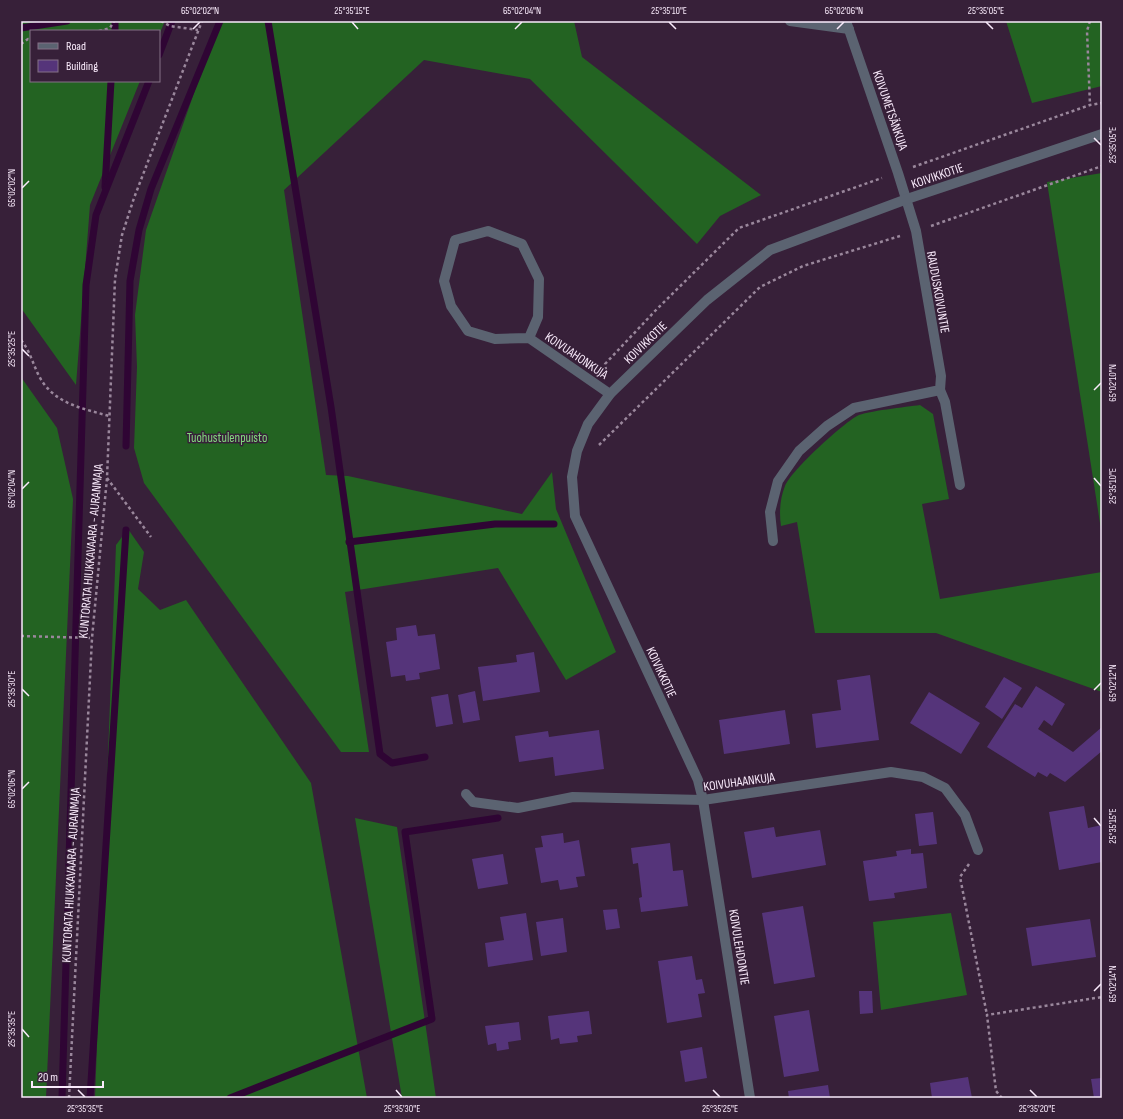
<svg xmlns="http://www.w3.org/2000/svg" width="1123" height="1119" font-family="'Sofia Sans Condensed',sans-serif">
  <rect width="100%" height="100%" fill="#372039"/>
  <g fill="#236322">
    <path d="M21,21h144l-6,14v-4h-128v50h109l-50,124 -14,180 -55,-77z"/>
    <path d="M222,21h352l8,36 179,138 -41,21 -23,28 -167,-165 -106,-19 -140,130 42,285 22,1 174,38 30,-42 4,37 60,143 -50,28 -68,-112 -153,24 24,160h-28l-197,-269 -10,-35 3,-81 -2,-52 11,-85 60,-171z"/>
    <path d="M1006,21h96v65l-70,17z"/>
    <path d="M1102,173v363l-55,-354z"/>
    <path d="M21,377l36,51 16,71 -27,599h-25z"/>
    <path d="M920,405l13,9 16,85 -27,5 18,95 162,-27v120l-166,-59h-121l-18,-111 -16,4c-2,-13 -1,-28 4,-40 7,-16 56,-61 72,-70 9,-5 50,-9 63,-11z"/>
    <path d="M128,529l16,23 -6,37 22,21 26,-10 125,183 56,315h-272l21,-553z"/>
    <path d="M355,818l42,9 39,271h-34z"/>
    <path d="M951,913l16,82 -86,15 -8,-88z"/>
  </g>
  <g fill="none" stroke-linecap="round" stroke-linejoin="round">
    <g stroke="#2f0534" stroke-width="7">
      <path d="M268,21l63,386 49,347 12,9 33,-6"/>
      <path d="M21,28l46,-7"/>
      <path d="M115,31v-10"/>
      <path d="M159,55l13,-34"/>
      <path d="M105,187l6,-106"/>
      <path d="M126,446l4,-165 9,-51 12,-41 69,-168"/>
      <path d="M349,542l146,-18h59"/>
      <path d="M62,1098l24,-813 10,-70 53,-134"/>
      <path d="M90,1098l36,-568"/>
      <path d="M230,1098l202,-79 -27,-187 93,-14"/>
    </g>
  </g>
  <g fill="#55347a">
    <path d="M416,625l2,11 17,-2 5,35 -21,4 1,6 -14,2 -1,-6 -14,2 -5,-35 11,-2 -1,-12z"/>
    <path d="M534,652l6,40 -57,9 -5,-34 39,-5 -1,-7z"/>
    <path d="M870,675l9,65 -63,8 -4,-34 29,-4 -4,-30z"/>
    <path d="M1004,677l18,11 -20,31 -17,-12z"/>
    <path d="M1036,686l29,18 -13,22 -8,-6 -6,9 35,23 29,-25v24l-37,31 -15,-9 -3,4 -9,-5 -3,5 -48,-30 28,-43 7,4z"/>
    <path d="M475,691l5,29 -17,3 -5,-28z"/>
    <path d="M929,692l51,31 -19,31 -51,-31z"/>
    <path d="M448,694l5,30 -17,3 -5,-30z"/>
    <path d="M785,710l5,34 -66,10 -5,-34z"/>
    <path d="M599,730l5,39 -49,7 -2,-19 -34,5 -4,-26 33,-5 1,6z"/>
    <path d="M1084,806l4,22 14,-3v37l-43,8 -10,-58z"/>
    <path d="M933,812l4,32 -18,2 -4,-32z"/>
    <path d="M774,827l2,10 44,-7 6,35 -74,13 -8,-46z"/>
    <path d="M563,833l1,10 15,-3 6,36 -9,1 2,10 -18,3 -2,-10 -17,3 -6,-35 8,-1 -2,-11z"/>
    <path d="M670,843l3,28 10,-1 5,36 -47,6 -2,-14 3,-1 -4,-34 -5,1 -2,-16z"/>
    <path d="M911,849v5l12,-1 4,35 -33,5 1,5 -26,3 -6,-40 34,-5 -1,-5z"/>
    <path d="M503,854l5,30 -30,5 -6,-30z"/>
    <path d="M803,906l12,71 -41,7 -12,-71z"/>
    <path d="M617,909l3,19 -14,2 -3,-20z"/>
    <path d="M526,913l7,47 -45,7 -3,-24 19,-3 -4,-23z"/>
    <path d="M563,918l4,34 -26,4 -5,-34z"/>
    <path d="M1090,919l6,38 -64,9 -6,-38z"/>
    <path d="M692,956l4,24 6,-1 3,14 -7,1 4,23 -35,6 -9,-62z"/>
    <path d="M859,991h13l1,22 -13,1z"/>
    <path d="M809,1010l10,61 -35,6 -10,-61z"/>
    <path d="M589,1011l3,23 -15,2 1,6 -18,2 -1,-6 -8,2 -3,-24z"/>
    <path d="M519,1022l2,18 -13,2 1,7 -12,2 -1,-8 -8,2 -3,-19z"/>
    <path d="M702,1047l5,31 -22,4 -5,-31z"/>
    <path d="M968,1077l4,21h-40l-2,-15z"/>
    <path d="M1102,1078v20h-8l-3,-19z"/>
    <path d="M828,1085l2,13h-41l-1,-7z"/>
  </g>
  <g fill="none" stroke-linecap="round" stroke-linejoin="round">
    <g stroke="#9a879c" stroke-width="2.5" stroke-dasharray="3 3" stroke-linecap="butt">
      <path d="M161,21l9,5 28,4"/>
      <path d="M1090,21l-3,10 3,74"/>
      <path d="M99,31l11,-3 4,-7"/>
      <path d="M21,44l7,-5 3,1"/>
      <path d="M913,167l177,-62 12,-2"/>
      <path d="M931,226l171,-60"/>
      <path d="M21,340c11,13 13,31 23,44 16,21 41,25 65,32"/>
      <path d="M606,370l-1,-6 51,-54 83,-82 143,-50"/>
      <path d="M599,445l161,-158 43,-21 97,-30"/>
      <path d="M107,478l44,59"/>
      <path d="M21,636l71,2"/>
      <path d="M969,864l-9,13 27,138"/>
      <path d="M69,1098l23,-460 15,-160 8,-199 7,-44 12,-37 68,-177"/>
      <path d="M1002,1098l-6,-7 -9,-76 115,-18"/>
    </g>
    <g stroke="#5b6371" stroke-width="10">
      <path d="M790,21l59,8"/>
      <path d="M529,338l-34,1 -27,-8 -17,-25 -7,-25 11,-41 33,-9 34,13 17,35 -1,38 -9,21 81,56"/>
      <path d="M940,390l5,12 15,83"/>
      <path d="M773,541l-3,-29 8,-31 21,-30 28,-25 27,-18 86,-18 1,-14 -25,-145 -18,-58 -52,-152"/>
      <path d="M466,794l7,8 45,6 55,-11 130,3 188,-28 32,5 22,11 20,27 13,35"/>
      <path d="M750,1098l-47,-298 -5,-20 -123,-264 -3,-39 5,-26 11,-27 22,-30 97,-94 63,-50 137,-51 195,-65"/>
    </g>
  </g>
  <path fill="none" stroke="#f9eafb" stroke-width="1.5" d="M352,22l6,7M669,22l7,7M986,22l7,7M193,29l7,-7M515,29l7,-7M837,29l7,-7M1094,138l7,7M22,188l7,-7M22,349l7,7M1094,390l7,-7M1094,478l7,8M22,489l7,-7M22,689l7,7M1094,690l7,-7M22,789l7,-7M1094,818l7,8M1094,991l7,-7M22,1029l7,8M78,1090l7,7M396,1090l6,7M713,1090l7,7M1030,1090l7,7"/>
  <g text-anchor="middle" stroke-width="3" stroke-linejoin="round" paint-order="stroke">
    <g font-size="13" fill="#f9eafb" stroke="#372039">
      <text transform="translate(891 110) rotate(71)" y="5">KOIVUMETSÄNKUJA</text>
      <text transform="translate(937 175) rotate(-19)" y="5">KOIVIKKOTIE</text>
      <text transform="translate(939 292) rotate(80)" y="5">RAUDUSKOIVUNTIE</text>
      <text transform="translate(645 342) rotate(-44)" y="5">KOIVIKKOTIE</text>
      <text transform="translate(577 355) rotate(34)" y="5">KOIVUAHONKUJA</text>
      <text transform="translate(90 551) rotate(-85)" y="5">KUNTORATA HIUKKAVAARA - AURANMAJA</text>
      <text transform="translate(662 672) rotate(65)" y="5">KOIVIKKOTIE</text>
      <text transform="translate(739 781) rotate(-8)" y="5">KOIVUHAANKUJA</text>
      <text transform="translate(70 875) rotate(-87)" y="5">KUNTORATA HIUKKAVAARA - AURANMAJA</text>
      <text transform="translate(740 947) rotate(81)" y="5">KOIVULEHDONTIE</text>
    </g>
    <g font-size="13" fill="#84d87f" stroke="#372039">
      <text x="227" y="442">Tuohustulenpuisto</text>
    </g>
  </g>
  <rect width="1123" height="1119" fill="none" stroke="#372039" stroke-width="44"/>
  <rect x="30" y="30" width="130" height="52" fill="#372039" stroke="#857187"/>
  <rect x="38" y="43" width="20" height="6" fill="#5b6371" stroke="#857187"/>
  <text x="66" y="50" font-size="12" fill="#f9eafb">Road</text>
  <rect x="38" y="60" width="20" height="12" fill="#55347a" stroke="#857187"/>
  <text x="66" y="70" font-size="12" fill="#f9eafb">Building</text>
  <path d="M32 1081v6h71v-6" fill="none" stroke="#f9eafb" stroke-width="2"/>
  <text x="38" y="1081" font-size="12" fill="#f9eafb" stroke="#372039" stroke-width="3" paint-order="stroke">20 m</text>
  <rect x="22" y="22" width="1079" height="1075" fill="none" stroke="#f9eafb" stroke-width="1.5"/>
  <g font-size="10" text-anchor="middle" fill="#f9eafb">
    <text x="200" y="14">65°02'02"N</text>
    <text x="352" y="14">25°35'15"E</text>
    <text x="522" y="14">65°02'04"N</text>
    <text x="669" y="14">25°35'10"E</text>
    <text x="844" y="14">65°02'06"N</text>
    <text x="986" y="14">25°35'05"E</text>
    <text transform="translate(1112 145) rotate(-90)" y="4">25°35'05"E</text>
    <text transform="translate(11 188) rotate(-90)" y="4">65°02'02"N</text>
    <text transform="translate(11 349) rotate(-90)" y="4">25°35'25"E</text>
    <text transform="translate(1112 383) rotate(-90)" y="4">65°02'10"N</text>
    <text transform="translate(1112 486) rotate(-90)" y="4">25°35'10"E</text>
    <text transform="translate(11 489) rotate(-90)" y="4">65°02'04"N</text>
    <text transform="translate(1112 683) rotate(-90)" y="4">65°02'12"N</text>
    <text transform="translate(11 689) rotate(-90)" y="4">25°35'30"E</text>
    <text transform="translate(11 789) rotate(-90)" y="4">65°02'06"N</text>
    <text transform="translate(1112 826) rotate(-90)" y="4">25°35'15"E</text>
    <text transform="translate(1112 984) rotate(-90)" y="4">65°02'14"N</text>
    <text transform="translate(11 1029) rotate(-90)" y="4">25°35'35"E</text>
    <text x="85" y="1112">25°35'35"E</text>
    <text x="402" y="1112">25°35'30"E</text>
    <text x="720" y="1112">25°35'25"E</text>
    <text x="1037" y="1112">25°35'20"E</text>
  </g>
</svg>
